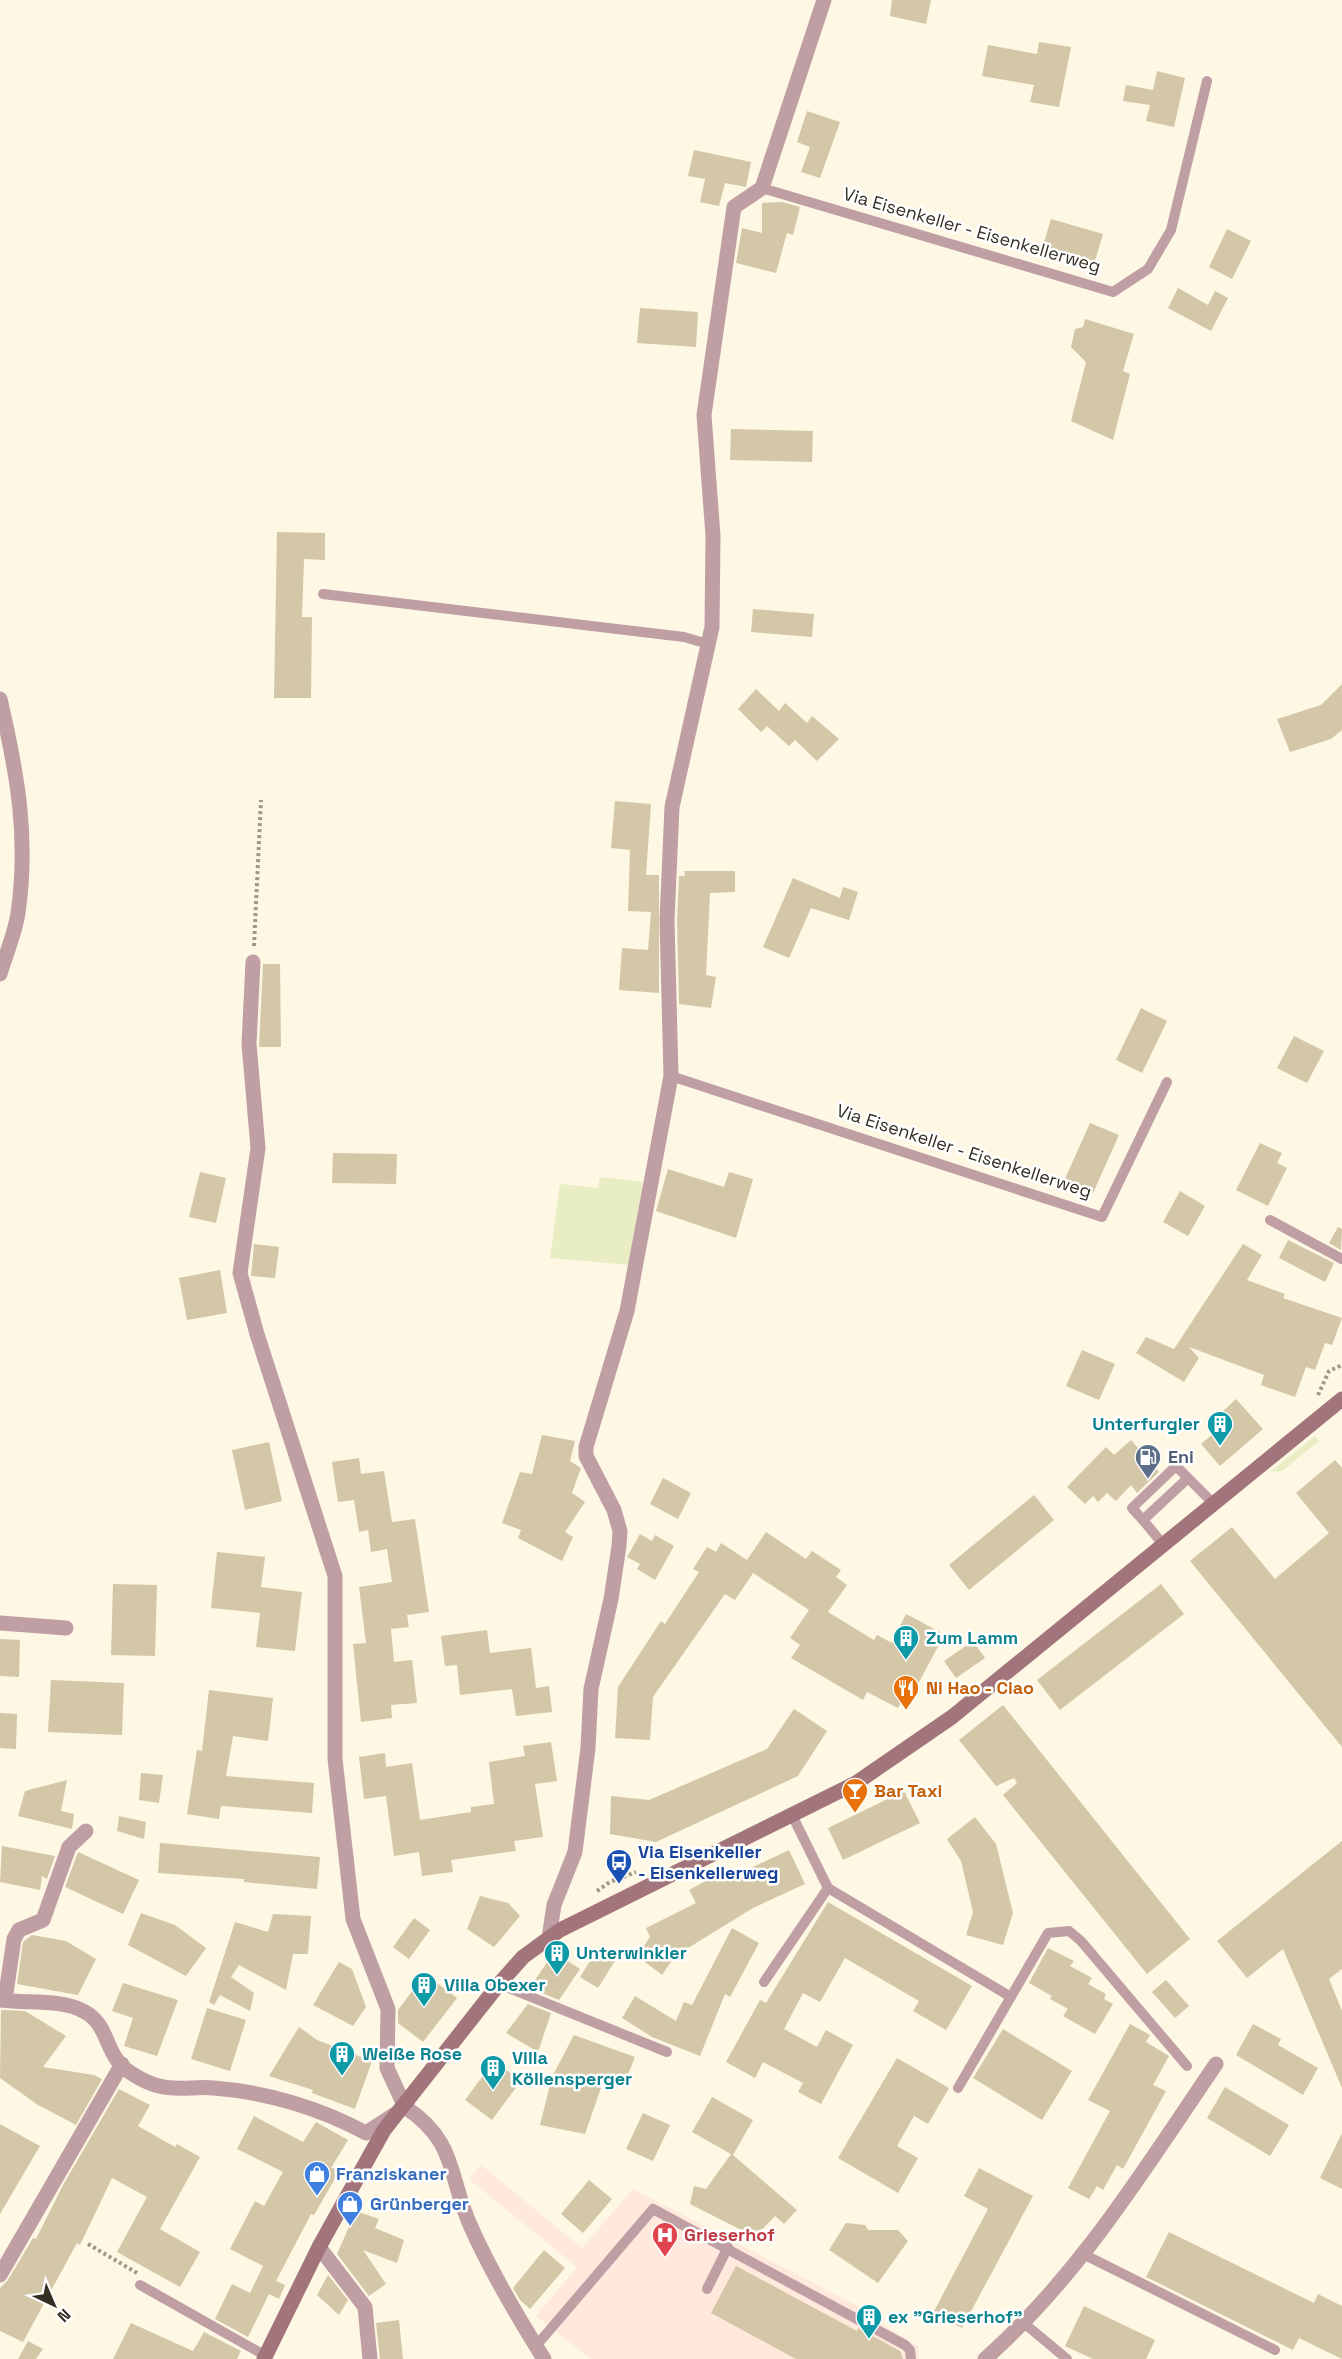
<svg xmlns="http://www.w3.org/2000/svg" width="1342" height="2359" font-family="'Space Grotesk',sans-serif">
  <rect width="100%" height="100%" fill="#fef7e3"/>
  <path fill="#ffe8dc" d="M481,2165l101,83 51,-59 238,124 -1,4 48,29 1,13h-328l-55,-43 41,-49 -108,-88z"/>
  <g fill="#e8edc4">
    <path d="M600,1177l43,5 -13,83 -80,-7 10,-74 38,4z"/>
    <path d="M1315,1436l4,5 -37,30 -12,1z"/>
  </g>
  <g fill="#d3c7a7">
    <path d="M892,0h39l-5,24 -36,-8z"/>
    <path d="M1039,42l32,5 -12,60 -29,-5 4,-17 -52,-9 6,-31 49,9z"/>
    <path d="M1157,71l28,7 -11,49 -28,-6 4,-16 -27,-4 3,-16 27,5z"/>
    <path d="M807,111l33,11 -20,56 -19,-6 9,-25 -13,-5z"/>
    <path d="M694,150l57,12 -5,25 -21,-4 -6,23 -19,-4 5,-23 -17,-3z"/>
    <path d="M782,202l18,5 -7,28 -6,-2 -11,40 -40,-10 6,-35 20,5v-30z"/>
    <path d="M1051,219l52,15 -9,30 -52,-15z"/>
    <path d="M1227,229l24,12 -19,38 -23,-12z"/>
    <path d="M1178,288l30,17 7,-14 13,7 -17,33 -43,-23z"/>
    <path d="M640,308l58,4 -2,35 -59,-4z"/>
    <path d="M1085,319l49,15 -11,37 7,3 -17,66 -42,-19 15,-59 -15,-15 4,-18 8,-2z"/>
    <path d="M731,429l82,2 -1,31 -82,-2z"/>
    <path d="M277,532l48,1v27l-21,-1 -2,58h10l-1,81h-37z"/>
    <path d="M753,609l61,5 -2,23 -61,-5z"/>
    <path d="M1342,684v46l-11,9 -41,13 -13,-33 44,-14z"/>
    <path d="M756,689l23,22 6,-8 22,20 5,-7 27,23 -22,22 -22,-21 -6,6 -22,-20 -6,6 -23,-23z"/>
    <path d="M615,801l36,3 -5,71h13v118l-40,-3 3,-42 26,2 3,-38 -23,-1 2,-61 -19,-2z"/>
    <path d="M684,871h51v21l-25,1 -4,82 10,2 -5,31 -32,-4 -2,-84 2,-44h6z"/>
    <path d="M793,878l47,20 3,-11 15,5 -9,28 -38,-12 -22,50 -26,-11z"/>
    <path d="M263,964h17l1,83h-22z"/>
    <path d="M1141,1008l26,13 -25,52 -26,-13z"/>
    <path d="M1294,1036l30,15 -17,32 -30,-15z"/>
    <path d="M1090,1123l29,12 -26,58 -29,-12z"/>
    <path d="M1260,1143l22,10 -5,10 10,5 -19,38 -32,-16z"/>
    <path d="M333,1153l64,1 -1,30 -64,-1z"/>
    <path d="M668,1169l56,18 5,-15 24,7 -17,59 -80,-27z"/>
    <path d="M200,1172l26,6 -10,45 -27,-6z"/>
    <path d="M1180,1191l25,15 -17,30 -25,-14z"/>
    <path d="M1338,1227l4,2 -1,21 -12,-7z"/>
    <path d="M1288,1240l46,23 -9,19 -46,-24z"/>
    <path d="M254,1244l25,3 -4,31 -24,-2z"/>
    <path d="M1243,1244l19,11 -15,25 38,14 -2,4 59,20 -10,27 -7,-2 -10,27 -9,-3 -11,30 -34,-12 3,-10 -75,-28 10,11 -15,24 -48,-29 10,-16 28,12z"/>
    <path d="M220,1270l7,43 -40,7 -8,-42z"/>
    <path d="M1082,1350l33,14 -16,36 -33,-14z"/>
    <path d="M1236,1399l27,30 -43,37 -19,-22 25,-21 -7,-8z"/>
    <path d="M542,1435l33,6 -5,20 11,7 -9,25 13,9 -20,30 8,5 -11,24 -44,-23 3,-8 -19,-7 18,-51 12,2z"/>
    <path d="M1131,1440l28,32 -22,21 -6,-8 -15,16 -9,-8 -9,9 -5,-6 -8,8 -18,-17 39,-40 8,8z"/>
    <path d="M269,1442l13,59 -37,9 -13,-60z"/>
    <path d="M359,1458l2,16 23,-3 8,51 23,-3 14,93 -22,3 2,12 -18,2 3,33 18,-2 5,43 -26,2 1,13 -31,4 -8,-78 13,-1 -7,-56 33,-5 -5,-33 -16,3 -3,-22 -9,2 -5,-32 -16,2 -6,-40z"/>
    <path d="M1335,1460l7,8v279l-152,-186 42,-34 43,52 54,-46 -33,-40z"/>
    <path d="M663,1478l28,15 -13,26 -28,-15z"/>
    <path d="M1034,1495l20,25 -85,70 -20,-25z"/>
    <path d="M766,1532l40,27 6,-8 29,19 -5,7 11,8 -19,27 46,28 3,-5 15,8 14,-29 36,19v6l-32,60 -5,-3 -7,12 -31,-16 -4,8 -72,-42 9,-13 -10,-7 19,-28 -56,-37 -18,27 -10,-6 -72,103 -3,43 -35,-2 3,-51 43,-66 4,3 34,-52 -6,-3 14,-22 9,5 5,-9 26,17z"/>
    <path d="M640,1534l12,7 3,-6 19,11 -19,34 -18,-11 3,-5 -13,-7z"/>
    <path d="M217,1552l48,5 -4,30 41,5 -7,59 -39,-4 4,-34 -49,-5z"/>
    <path d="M113,1584l44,1 -2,71 -44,-1z"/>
    <path d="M1161,1584l23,30 -124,96 -23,-30z"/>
    <path d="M487,1630l3,23 41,-5 5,40 13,-2 3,26 -36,4 -4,-27 -52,6 -3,-30 -12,1 -4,-30z"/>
    <path d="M0,1639l20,1 -1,37 -19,-1z"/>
    <path d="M973,1641l12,17 -29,20 -12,-17z"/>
    <path d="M51,1680l73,3 -2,52 -74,-3z"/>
    <path d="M209,1690l64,8 -5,43 -35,-5 -7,40 88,7 -2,30 -91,-7 -2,13 -32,-5 10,-64 5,1z"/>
    <path d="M1003,1705l187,234 -43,35 -144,-179 14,-12 -3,-5 -18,8 -37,-46z"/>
    <path d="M794,1709l33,22 -29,45 -142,66 -46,-8 1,-38 38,4 118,-51z"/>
    <path d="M0,1713l17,1 -1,35 -16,-1z"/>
    <path d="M551,1742l6,39 -22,3 8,53 -29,4 2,10 -65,9 2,12 -31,4 -3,-24 -25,4 -8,-60 -22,3 -5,-42 26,-4 1,14 26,-4 8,57 51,-8v-5l23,-3 -5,-42 36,-6 -2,-10z"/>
    <path d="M141,1773l22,2 -4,28 -20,-3z"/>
    <path d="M67,1780l-6,31 13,3 -2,15 -54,-13 7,-25z"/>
    <path d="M904,1791l16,32 -77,37 -15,-32z"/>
    <path d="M119,1816l27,6 -2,17 -27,-8z"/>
    <path d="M975,1817l21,27 17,69 -10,32 -37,-10 7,-23 -12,-51 -14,-22z"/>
    <path d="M1342,1841v128l-13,10 13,32v77l-59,-139 -36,29 -30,-37z"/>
    <path d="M160,1843l160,14 -3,32 -73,-7v-3l-86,-6z"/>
    <path d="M2,1846l53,10 -8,23 -5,-3 -2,14 -40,-8z"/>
    <path d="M789,1850l16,34 -52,24 -78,48 -13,19 -25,-19 13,-19 -4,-9 50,-25 -7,-13 43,-23 4,8z"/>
    <path d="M78,1852l61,28 -16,34 -58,-27z"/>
    <path d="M480,1896l28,7 12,13 -26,31 -27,-18z"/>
    <path d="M828,1902l144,84 -26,44 -33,-19 6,-10 -74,-43 -25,44 -17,-9 -19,36 33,18 9,-17 27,15 -32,59 -23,-12 5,-9 -40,-21 -8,16 -29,-16 34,-62 6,3z"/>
    <path d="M141,1913l34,12 31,23 -20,28 -58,-31z"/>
    <path d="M273,1914l38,2 -3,38h-15l-7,36 -47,-25 -8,12 23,16 -4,18 -30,-16 -6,10 -5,-3 26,-80 33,10z"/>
    <path d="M414,1918l16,12 -21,29 -16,-12z"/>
    <path d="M732,1928l27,15 -29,54 -5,-3 -25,62 -48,-19 -30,-19 13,-22 41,25 8,-19 8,3z"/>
    <path d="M32,1935l34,6 30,18 -18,36 -61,-11 6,-42z"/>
    <path d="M600,1945l18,11 -20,32 -18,-11z"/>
    <path d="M1048,1948l26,13 -4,5 22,12 -4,6 18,10 -2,5 9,5 -18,30 -32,-18 5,-7 -18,-10 2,-3 -23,-13z"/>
    <path d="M554,1952l26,17 -21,31 -22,-9 3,-4 -7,-4z"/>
    <path d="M339,1962l13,7 14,38 -13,19 -40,-21z"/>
    <path d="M425,1974l32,24 -34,44 -25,-19v-13z"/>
    <path d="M1166,1980l23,26 -14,12 -23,-26z"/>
    <path d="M123,1983l55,17 -21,56 -33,-10 9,-28 -21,-7z"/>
    <path d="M528,2004l23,9 -13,39 -32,-19z"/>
    <path d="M207,2008l39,12 -16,51 -39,-12z"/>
    <path d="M1,2010l24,1 41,25 -23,31 51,8 8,4 -26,46 -38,-20 -38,-27z"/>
    <path d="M1130,2024l20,11 -4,7 23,14 -16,29 13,6 -43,78 -6,-4 -14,25 -6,-4 -8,13 -21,-11 42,-77 -22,-11z"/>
    <path d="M1253,2024l28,15 -3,6 40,23 -15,27 -67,-40z"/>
    <path d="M299,2027l18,13 55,21 -17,48 -43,-16 1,-3 -44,-14z"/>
    <path d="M1003,2029l69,42 -30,49 -69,-42z"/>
    <path d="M574,2035l61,22 -12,30 -20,-5 -18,52 -45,-9 12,-48z"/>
    <path d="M897,2058l52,30 -21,36 -14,-8 -17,30 21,12 -20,35 -60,-35z"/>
    <path d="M494,2061l27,20 -29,39 -27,-20z"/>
    <path d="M1225,2087l64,38 -19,31 -63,-38z"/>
    <path d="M119,2089l31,16 -12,21 37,21 2,-3 23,13 -40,72 40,23 -20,35 -63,-35 30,-55 -35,-19 -32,67 -3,-2 -54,99 -23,-11v-43l8,-8 25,-42 3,1 27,-54z"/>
    <path d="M712,2097l41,23 -20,35 64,55 -13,14 -9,-8 -20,21 -65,-33 4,-18 12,3 25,-35 -39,-22z"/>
    <path d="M643,2113l27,12 -17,36 -27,-12z"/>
    <path d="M254,2116l49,26 13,-20 32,18 -17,28 9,2 -26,45 -3,-1 -35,67 9,4 -6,14 -10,-5 -21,43 -33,-18 17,-35 18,9 13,-27 -33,-17 25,-48 9,5 19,-34 -46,-23z"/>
    <path d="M0,2124l40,22 -40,68z"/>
    <path d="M1342,2133v56l-22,-11z"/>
    <path d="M979,2168l54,28 -71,132 -29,-15 55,-104 -24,-13z"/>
    <path d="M589,2180l23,19 -29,34 -22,-19z"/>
    <path d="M356,2211l23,8 -4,9 29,12 -7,23 -34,-13 23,34 -17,12 -32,-42z"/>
    <path d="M846,2223l19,2 3,5h30l10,11 -30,42 -49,-33z"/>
    <path d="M1169,2232l145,71 4,-9 24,12v53l-43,-21 -6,12 -147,-73z"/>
    <path d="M544,2250l21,18 -35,41 -10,-9 -7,-12z"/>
    <path d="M736,2266l121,65 1,-3 42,23 3,8h-107l-85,-46z"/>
    <path d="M328,2275l20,25 -9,15 -22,-20z"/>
    <path d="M1084,2306l71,34 -9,19h-53l-28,-13z"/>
    <path d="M399,2320l4,39h-23l-4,-36z"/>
    <path d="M131,2323l62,28 11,-19 37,19 -4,8h-124z"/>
    <path d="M28,2341l15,8 -7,10h-18z"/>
  </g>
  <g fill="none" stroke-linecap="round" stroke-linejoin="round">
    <g stroke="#9e9887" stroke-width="4" stroke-dasharray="3 3" stroke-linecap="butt">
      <path d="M254,946l7,-146"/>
      <path d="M1318,1395l11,-24 13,-6"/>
      <path d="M597,1891l13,-9 26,-10"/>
      <path d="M88,2244l49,29"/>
    </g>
    <g stroke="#bf9fa4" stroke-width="10">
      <path d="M762,188l351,104 35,-23 23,-39 36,-149"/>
      <path d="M323,594l361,43 24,7"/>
      <path d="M671,1076l431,141 65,-135"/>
      <path d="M1270,1220l72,39"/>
      <path d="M1143,1520l-11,-12 44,-42 12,12"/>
      <path d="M1162,1543l-19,-23 45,-42 24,24"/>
      <path d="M792,1815l36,73 183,109"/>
      <path d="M764,1982l64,-94"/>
      <path d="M499,1984l168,68"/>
      <path d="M958,2088l90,-155 21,-2 12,10 106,125"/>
      <path d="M1085,2255l190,95"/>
      <path d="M140,2285l126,71"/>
      <path d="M707,2289l21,-42"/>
      <path d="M1025,2324l42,35"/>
      <path d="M536,2346l117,-137 252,136 5,5 1,9"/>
    </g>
    <g stroke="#bf9fa4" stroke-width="15">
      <path d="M0,699c17,73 29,138 18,214 -3,20 -12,41 -18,61"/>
      <path d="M253,962l-4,82 9,104 -18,125 17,61 78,242v183l18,160 35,90 -1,59 18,39"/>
      <path d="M0,1623l66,5"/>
      <path d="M549,1938l5,-33 21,-53 13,-104 3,-59 20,-90 8,-53 1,-15 -6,-21 -28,-54v-9l41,-136 44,-235 -4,-156 5,-113 40,-180 1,-91 -9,-121 30,-208 28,-19 62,-188"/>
      <path d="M0,2000c26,4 62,-2 85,12 20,11 20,31 32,48 7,11 29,23 42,26 17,5 38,0 55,2 52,4 106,20 152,45l29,-19"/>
      <path d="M5,2000l9,-61 5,-9 24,-10 26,-73 17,-16"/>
      <path d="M405,2107c53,35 43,70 66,120 21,47 46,89 73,132"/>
      <path d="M319,2247l46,60 5,52"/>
      <path d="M0,2275l122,-211"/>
      <path d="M985,2359c95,-84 160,-191 231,-295"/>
    </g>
    <path stroke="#a2747c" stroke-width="15" d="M264,2359l55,-112 65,-117 115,-146 24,-27 37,-27 296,-147 96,-66 390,-318"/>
  </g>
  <defs>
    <g id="building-pin" transform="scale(1.35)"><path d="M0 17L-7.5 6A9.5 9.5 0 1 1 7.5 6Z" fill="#0f9aa8" stroke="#fff"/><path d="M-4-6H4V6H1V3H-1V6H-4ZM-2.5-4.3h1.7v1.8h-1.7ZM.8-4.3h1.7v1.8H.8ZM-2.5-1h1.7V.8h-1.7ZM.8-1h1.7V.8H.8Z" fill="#fff"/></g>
    <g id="fuel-pin" transform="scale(1.35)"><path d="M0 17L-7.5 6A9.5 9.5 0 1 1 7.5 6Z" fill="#5c6f8a" stroke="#fff"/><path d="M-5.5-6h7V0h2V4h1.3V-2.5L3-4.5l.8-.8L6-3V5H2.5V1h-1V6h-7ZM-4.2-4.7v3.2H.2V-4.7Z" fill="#fff"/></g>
    <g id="restaurant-pin" transform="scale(1.35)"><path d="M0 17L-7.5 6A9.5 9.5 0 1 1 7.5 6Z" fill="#e8710a" stroke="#fff"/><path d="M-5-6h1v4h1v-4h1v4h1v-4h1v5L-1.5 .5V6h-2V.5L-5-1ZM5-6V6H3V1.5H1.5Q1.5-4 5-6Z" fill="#fff"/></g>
    <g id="bar-pin" transform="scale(1.35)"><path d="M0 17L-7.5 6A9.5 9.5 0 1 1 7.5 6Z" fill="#e8710a" stroke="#fff"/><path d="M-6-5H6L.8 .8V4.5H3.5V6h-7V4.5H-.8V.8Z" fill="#fff"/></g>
    <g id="bus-pin" transform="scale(1.35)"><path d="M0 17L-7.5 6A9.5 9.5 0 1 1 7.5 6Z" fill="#1a4fb4" stroke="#fff"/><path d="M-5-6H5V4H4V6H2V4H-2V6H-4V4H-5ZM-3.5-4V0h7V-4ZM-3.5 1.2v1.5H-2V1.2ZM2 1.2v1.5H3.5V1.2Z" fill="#fff"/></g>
    <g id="shop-pin" transform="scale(1.35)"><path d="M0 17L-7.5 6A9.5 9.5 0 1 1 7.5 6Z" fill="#3f7fe0" stroke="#fff"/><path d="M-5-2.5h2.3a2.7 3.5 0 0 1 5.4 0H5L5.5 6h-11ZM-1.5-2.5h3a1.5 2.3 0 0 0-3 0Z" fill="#fff"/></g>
    <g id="hospital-pin" transform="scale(1.35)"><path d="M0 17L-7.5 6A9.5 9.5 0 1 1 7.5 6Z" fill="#e0444e" stroke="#fff"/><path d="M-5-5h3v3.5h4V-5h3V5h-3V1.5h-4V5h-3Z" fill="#fff"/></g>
  </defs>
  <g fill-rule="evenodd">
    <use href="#building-pin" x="1220" y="1424"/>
    <use href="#fuel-pin" x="1148" y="1457"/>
    <use href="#building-pin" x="906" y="1638"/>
    <use href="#restaurant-pin" x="906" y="1688"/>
    <use href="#bar-pin" x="855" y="1791"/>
    <use href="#bus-pin" x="619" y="1862"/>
    <use href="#building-pin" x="557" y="1953"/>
    <use href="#building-pin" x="424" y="1985"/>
    <use href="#building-pin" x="342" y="2054"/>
    <use href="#building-pin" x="493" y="2068"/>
    <use href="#shop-pin" x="317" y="2174"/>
    <use href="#shop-pin" x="350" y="2204"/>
    <use href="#hospital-pin" x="665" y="2235"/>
    <use href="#building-pin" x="869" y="2317"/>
  </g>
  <g text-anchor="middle" stroke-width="5" stroke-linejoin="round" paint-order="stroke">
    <g font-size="18" fill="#342f22" stroke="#fff">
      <text transform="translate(972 230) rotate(16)" y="6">Via Eisenkeller - Eisenkellerweg</text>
      <text transform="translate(964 1151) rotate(18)" y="6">Via Eisenkeller - Eisenkellerweg</text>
    </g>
    <g font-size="18" font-weight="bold" fill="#0d838f" stroke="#fff" text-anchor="start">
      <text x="1200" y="1430" text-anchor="end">Unterfurgler</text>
      <text x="926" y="1644">Zum Lamm</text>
      <text x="576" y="1959">Unterwinkler</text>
      <text x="444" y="1991">Villa Obexer</text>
      <text x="362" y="2060">Weiße Rose</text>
      <text x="512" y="2064">Villa<tspan x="512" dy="21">Köllensperger</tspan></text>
      <text x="888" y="2323">ex "Grieserhof"</text>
    </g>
    <g font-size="18" font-weight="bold" fill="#4e5e75" stroke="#fff" text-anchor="start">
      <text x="1168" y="1463">Eni</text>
    </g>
    <g font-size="18" font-weight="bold" fill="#c56008" stroke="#fff" text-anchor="start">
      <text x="926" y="1694">Ni Hao - Ciao</text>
      <text x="874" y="1797">Bar Taxi</text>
    </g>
    <g font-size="18" font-weight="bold" fill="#164399" stroke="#fff" text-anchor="start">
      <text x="638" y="1858">Via Eisenkeller<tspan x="638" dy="21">- Eisenkellerweg</tspan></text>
    </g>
    <g font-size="18" font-weight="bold" fill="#366cbe" stroke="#fff" text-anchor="start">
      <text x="336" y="2180">Franziskaner</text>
      <text x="370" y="2210">Grünberger</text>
    </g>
    <g font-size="18" font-weight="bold" fill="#be3a42" stroke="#fff" text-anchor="start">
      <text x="684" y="2241">Grieserhof</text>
    </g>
  </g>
  <g transform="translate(54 2305) rotate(136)" stroke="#ffffff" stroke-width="4.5" paint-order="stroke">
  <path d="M0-4.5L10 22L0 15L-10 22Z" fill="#342f22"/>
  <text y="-9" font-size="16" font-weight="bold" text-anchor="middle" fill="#342f22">N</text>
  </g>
</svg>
